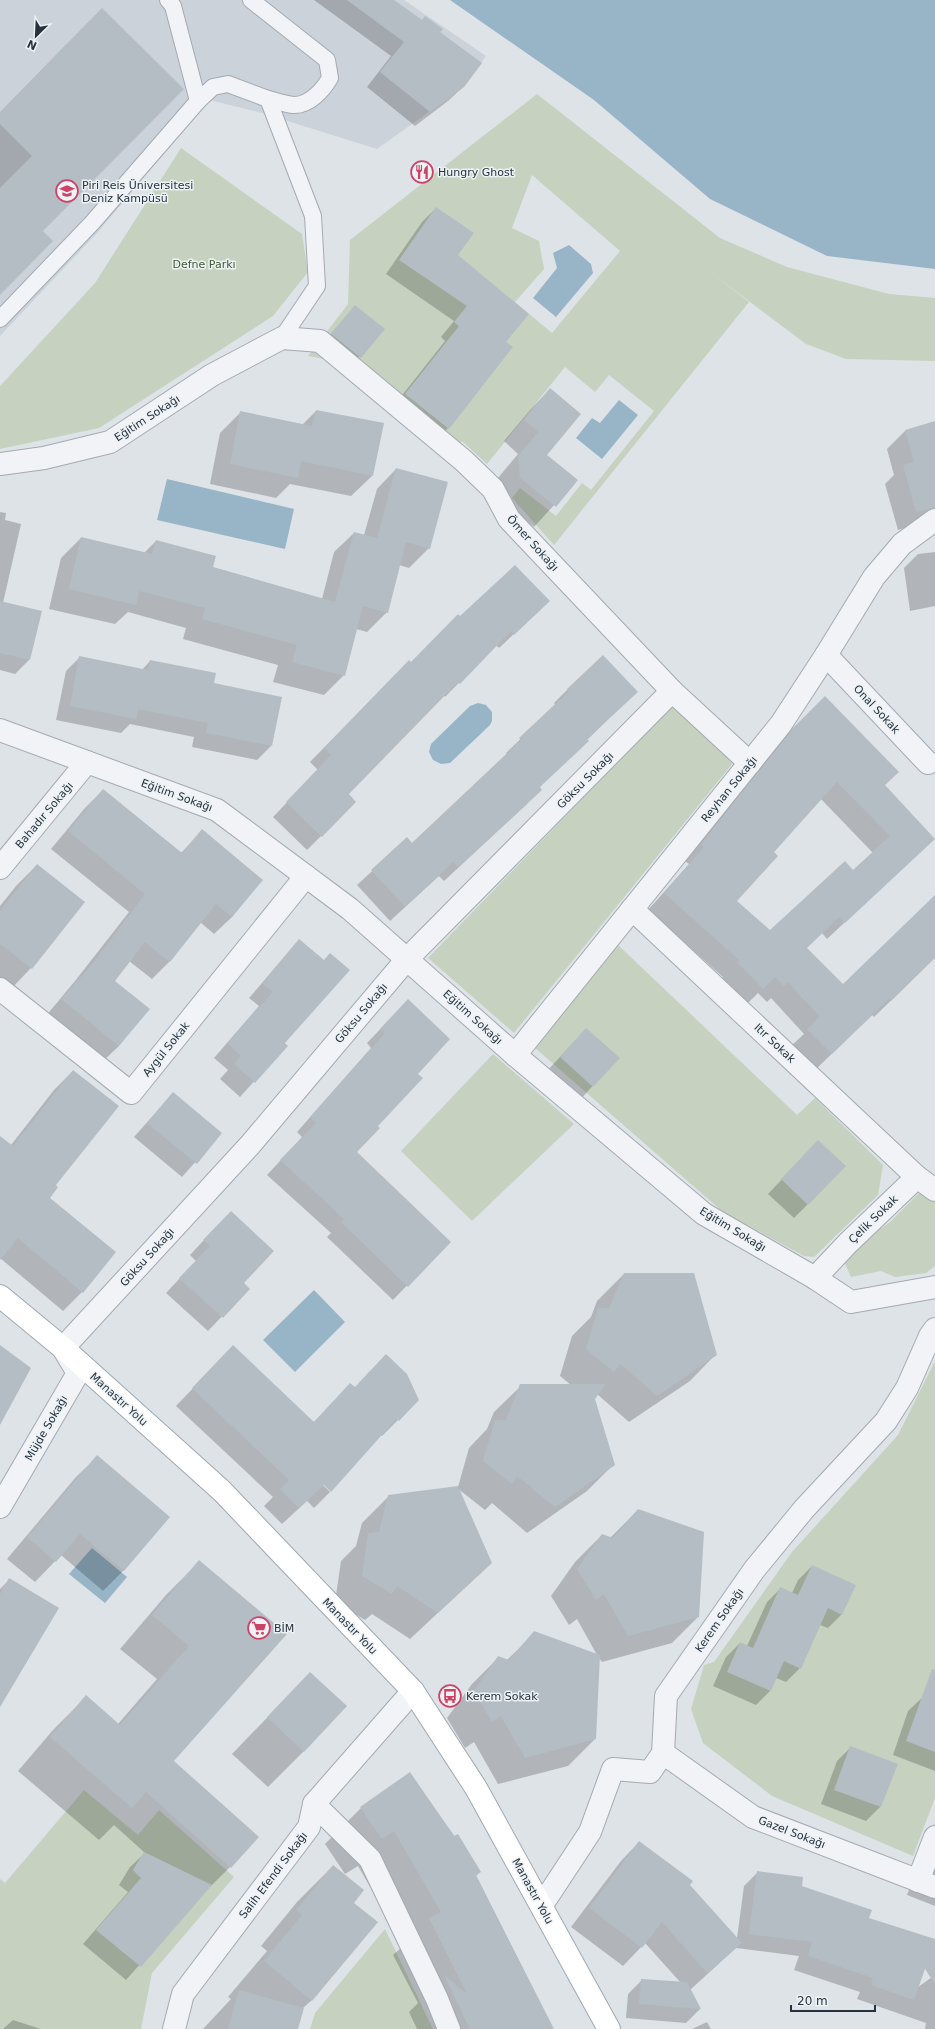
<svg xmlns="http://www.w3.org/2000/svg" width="935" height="2029" font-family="'DejaVu Sans',sans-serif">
  <rect width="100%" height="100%" fill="#dee3e8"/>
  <path fill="#ccd2da" d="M0,0h404l82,56 -22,31 -87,62 -115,-36 -53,-13 -111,132 -98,104z"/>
  <g fill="#c6d2bf" fill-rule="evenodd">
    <path d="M537,94l183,144 67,29 102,27 46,4v63l-89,-2 -40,-15 -96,-72 39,30 -195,243 -42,-47 8,-10 36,28 26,-33 9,7 63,-79 -45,-36 -14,17 -30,-25 -78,97 -25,-23 -9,10 -128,-92 -17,-3 40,-52 2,-64zM532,175l88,76 -68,82 -37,-31 29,-33 -5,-28 -27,-13z"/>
    <path d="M181,148l121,86 6,38 -35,44 -174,112 -99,21v-63l95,-103z"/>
    <path d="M673,705l60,58 -219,270 -86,-75z"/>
    <path d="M618,945l179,170 18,-17 68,67 -5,30 -64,62 -10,-1 -81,-44 -189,-165z"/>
    <path d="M493,1054l81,70 -102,97 -71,-70z"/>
    <path d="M919,1193l16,7v66l-9,7 -31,4 -14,-6 -30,6 -8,-18 7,-8 40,-29z"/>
    <path d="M935,1361v437l-22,58 -141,-60 -69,-53 -12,-34 13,-44 10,-3 78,-110 106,-117z"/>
    <path d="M84,1790l54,45 21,-25 75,67 -82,96 -11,56h-141v-150l5,4z"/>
    <path d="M385,1929l48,100h-123l5,-16z"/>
  </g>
  <g fill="#98b5c8">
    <path d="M450,0h485v269l-108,-13 -117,-57 -116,-99z"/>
    <path d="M569,245l22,19 2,9 -37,44 -23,-19 24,-30 -4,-15z"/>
    <path d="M619,400l19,15 -36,44 -26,-21 16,-20 8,5z"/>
    <path d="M167,479l127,30 -9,40 -128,-29z"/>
    <path d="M478,703l8,2 6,7v9l-2,4 -40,38 -9,1 -8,-4 -4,-8 2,-8 39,-38z"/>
    <path d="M314,1290l31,32 -50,50 -32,-32z"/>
    <path d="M92,1548l35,29 -22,26 -36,-29z"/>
  </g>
  <g fill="#0003" fill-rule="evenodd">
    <path d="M314,0h78l47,32 24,55 -15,14 -33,25 -48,-39 24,-31z"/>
    <path d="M66,45l-24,186 -42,63v-181z"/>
    <path d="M436,208l21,47 47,87 -56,86 -14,14 -42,-34 53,-67 -4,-4 13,-16 -68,-47 36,-52z"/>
    <path d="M355,306l28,23 -37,43 -28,-23z"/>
    <path d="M550,389l-5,66 32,25 -43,47 -34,-29 -2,-20 20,-24 -14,-13 26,-31z"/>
    <path d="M316,411l56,65 -21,20 -61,-12 -14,14 -66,-14 10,-51 21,-21 61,13z"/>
    <path d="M935,422v97l-37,11 -13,-46 9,-9 -7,-26 18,-18z"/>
    <path d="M396,469l33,79 -20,20 -10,-3 -12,47 -20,20 -11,-3 -12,46 -20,20 -51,-13 5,-17 -95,-26 3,-11 -58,-16 -13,12 -66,-15 12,-51 20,-20 63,15 12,-12 56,26 110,32 12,-47 20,-19 10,2 13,-46z"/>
    <path d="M0,512l6,1 -1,7 16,4 -18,79 38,9 -12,48 -14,14 -15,-4z"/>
    <path d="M935,552v54l-25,5 -6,-43 14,-14z"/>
    <path d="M534,615l-35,33 -3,-3 -51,52 -1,-2 -97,99 8,8 -48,48 -34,-33 45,-47 -8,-8 85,-87 16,-12 49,-46z"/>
    <path d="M80,657l62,13 8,-9 121,85 -14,14 -65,-13 2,-10 -64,-13 -9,9 -65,-13 10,-49z"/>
    <path d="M568,689l68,3 -97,95 -12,17 -83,77 -5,-5 -49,45 -33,-36 50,-46 4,5 96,-90 -1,-1 50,-48 -2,-2z"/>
    <path d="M795,726l88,60 51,53 -107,100 -5,-6 -16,15 37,38 92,-90v34l-25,52 -36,35 -2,-2 -57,55 -24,-24 13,-12 -33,-36 -4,4 -9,-9 -12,12 -25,-26 2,-2 -75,-67 41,-46 -4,-3 93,-117zM821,799l52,54 -20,18 -83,60 -34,-30 37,-48z"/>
    <path d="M103,790l78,63 21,-22 60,49 -30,37 -18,17 -14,-12 -31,40 -17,17 -23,-18 -15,20 5,65 -18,17 -56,-46 30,-36 54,-69 -78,-63 34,-41z"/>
    <path d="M37,865l-6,103 -20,21 -11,-8v-75l16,-20z"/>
    <path d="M299,940l-16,103 3,3 -46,51 -20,-18 8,-9 -14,-12 45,-52 -10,-8z"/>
    <path d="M394,1015l23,59 -61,78 93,90 -56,58 -66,-63 4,-4 -64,-58 35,-38 -5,-5 74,-84 -4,-5z"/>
    <path d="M586,1029l32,29 -39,43 -33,-29z"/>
    <path d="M73,1071l-18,115 -6,12 33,94 -19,19 -63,-53v-121l11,8 43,-55z"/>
    <path d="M173,1093l48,40 -39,44 -48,-40z"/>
    <path d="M804,1156l4,48 -14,14 -26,-24z"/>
    <path d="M217,1226l25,57 6,6 -40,42 -42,-38 30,-32 -6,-6z"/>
    <path d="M624,1274l92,80 -26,27 -61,41 -32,-28 -3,5 20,65 -27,27 -60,42 -35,-30 -7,7 -28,-22 34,75 -81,76 -38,-25 -7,6 -30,-18 6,-41 15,-15 6,-23 27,-27 69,-9 11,-39 18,-19 7,-17 27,-26 50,-1 -11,-9 12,-40 19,-19 6,-16z"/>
    <path d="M217,1363l97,59 20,-21 21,-13 14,-16 29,48 -16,16 -2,-1 -59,46 -1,1 10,10 -16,16 -7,-7 -25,23 -18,-18 9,-9 -97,-91z"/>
    <path d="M97,1457l27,113 -21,21 -42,-36 -26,27 -28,-23 69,-82z"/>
    <path d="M638,1510l60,107 -26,26 -70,19 -3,-4 -4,81 -27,27 -70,18 -24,-42 -9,6 -18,-30 25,-34 27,-27 8,3 28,-27 62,22 -20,-36 -8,6 -18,-29 24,-34 27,-27 8,3z"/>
    <path d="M199,1562l86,73 -112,126 57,106 -31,31 -73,82 -43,-36 45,-52 -9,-7 11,-18 15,-14 -31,-28 -15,15 -81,-69 35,-41 33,-33 32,27 39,-45 -37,-30 46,-54z"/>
    <path d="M812,1566l30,48 -14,14 -8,-3 -20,43 -14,14 -10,-4 -6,13 -14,14 -43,-19 13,-29 14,-14 7,3 20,-44 14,-14 11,5 6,-13z"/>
    <path d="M9,1580l-9,125v-116z"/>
    <path d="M310,1673l-6,78 -36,36 -36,-33z"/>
    <path d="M923,1697l12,5v69l-42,-16 15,-44z"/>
    <path d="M851,1747l45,18 -16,42 -14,14 -45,-17 16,-43z"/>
    <path d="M410,1774l70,98 -4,4 77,153h-136l-8,-17 9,-9 -25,-48 11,-10 -46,-79 -13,8 -20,-30 36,-36z"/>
    <path d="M935,1823v83l-28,-11z"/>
    <path d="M639,1842l50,43 48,53 7,-52 14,-14 43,15 67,31 50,69 17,-12v54h-10l1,-6 -69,-24 3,-7 -66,-22 5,-14 -63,-8 -46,42 10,19 -14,14 -60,-5 2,-24 14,-14 39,3 -36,-40 -22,23 -52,-39 50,-66z"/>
    <path d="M333,1866l19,37 -40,97 -9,8 -6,21h-94l28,-30 -3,-2 39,-46 -6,-5 36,-44z"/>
    <path d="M13,2020l28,9h-38z"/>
    <path d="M707,2022l4,7h-19z"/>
  </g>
  <g fill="#b5bdc4" fill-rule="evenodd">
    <path d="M347,0h47l28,20 3,-4 18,13 -3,3 42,31 -18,24 -34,25 -50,-40 24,-30z"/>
    <path d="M102,8l82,81 -141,142 10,10 -53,54v-107l32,-32 -32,-32v-12z"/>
    <path d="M436,207l38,26 -16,22 71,59 -23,28 7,5 -64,82 -44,-35 54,-68 -5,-4 13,-16 -68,-46z"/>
    <path d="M355,305l30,24 -24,29 -30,-24z"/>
    <path d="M550,388l31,26 -34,41 31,25 -22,27 -36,-29 -2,-22 20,-24 -14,-12z"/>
    <path d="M316,410l68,13 -11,53 -72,-15 -3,17 -68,-14 10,-53 72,15z"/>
    <path d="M935,421v87l-19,4 -13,-47 11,-3 -9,-32z"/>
    <path d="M396,468l52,14 -18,67 -24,-7 -18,71 -25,-7 -18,70 -53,-14 5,-17 -95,-26 3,-11 -66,-17 -3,14 -67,-16 12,-52 71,17 4,-14 60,16 -3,11 122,35 19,-70 23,6z"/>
    <path d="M515,565l35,36 -36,34 -3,-4 -51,53 -2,-2 -109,112 7,8 -34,35 -36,-35 45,-47 -7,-7 85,-88 2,2 47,-48 2,2z"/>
    <path d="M0,601l42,10 -12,49 -30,-7z"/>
    <path d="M603,655l35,37 -51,47 2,2 -49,46 2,3 -84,77 -5,-5 -48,45 -34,-37 36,-33 5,6 109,-103 -2,-2 50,-47 -2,-2z"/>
    <path d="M79,656l69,14 2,-10 66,13 -2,10 68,14 -10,49 -66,-13 2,-10 -70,-14 -2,10 -66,-13z"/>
    <path d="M825,696l74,76 -14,13 50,54 -90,84 -6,-6 -32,31 36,36 92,-89v63l-44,43 -2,-2 -57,55 -25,-25 13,-12 -32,-35 -4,4 -9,-9 -12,12 -26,-27 2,-2 -75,-67 40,-46 -3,-3 94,-118zM837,782l53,54 -37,34 -8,-9 -75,69 -33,-29 41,-45 -4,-4z"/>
    <path d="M103,789l79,64 20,-24 61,51 -31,37 -16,-13 -46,58 -25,-20 -30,39 35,28 -31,37 -58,-47 32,-36 52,-69 -77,-63z"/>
    <path d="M37,864l48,38 -53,67 -32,-25v-33z"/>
    <path d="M299,939l25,21 6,-7 20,17 -65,73 3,3 -33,37 -21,-19 7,-8 -14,-13 46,-51 -11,-9z"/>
    <path d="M408,999l42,40 -32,35 5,4 -45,48 2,2 -23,24 94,90 -43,45 -67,-65 3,-3 -64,-59 36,-37 -6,-6 75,-84 -5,-4z"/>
    <path d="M586,1028l34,30 -27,29 -33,-30z"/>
    <path d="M73,1070l46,36 -63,79 2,2 -8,11 66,54 -33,41 -65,-55 -18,22v-124l13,10z"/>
    <path d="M173,1092l49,41 -25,31 -50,-41z"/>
    <path d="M818,1140l28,26 -38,39 -27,-26z"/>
    <path d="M231,1211l43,40 -30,32 6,6 -27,29 -44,-40 31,-32 -7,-6z"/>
    <path d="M624,1273h70l23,82 -60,41 -37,-32 -6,8 -28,-23 12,-41h11z"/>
    <path d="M0,1345l31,23 -31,57z"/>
    <path d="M233,1345l81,77 36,-39 5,4 31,-33 21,20 12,26 -20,21 -2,-3 -66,74 -7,-7 -25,23 -19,-19 9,-9 -97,-92z"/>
    <path d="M520,1384h86l-11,15 20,66 -60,42 -38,-31 -5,8 -29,-23 12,-41h11z"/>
    <path d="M97,1455l73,62 -46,54 -44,-37 -24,28 -29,-25z"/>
    <path d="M458,1486l34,77 -54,50 -41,-27 -5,8 -30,-18 6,-43 11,-1 9,-37z"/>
    <path d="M638,1509l66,23 -5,85 -71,19 -24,-42 -8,6 -19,-31 25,-35 11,4z"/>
    <path d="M199,1560l88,74 -113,127 85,76 -28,31 -85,-76 -14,16 -82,-71 36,-42 34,30 69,-79 -37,-31z"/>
    <path d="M812,1565l44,20 -14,30 -14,-7 -27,61 -17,-8 -13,30 -44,-19 13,-30 13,6 27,-61 18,8z"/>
    <path d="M9,1578l50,30 -59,99v-113z"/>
    <path d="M534,1631l66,24 -4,84 -71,19 -24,-42 -9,6 -18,-31 24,-35 11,4z"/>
    <path d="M932,1669l3,1v82l-29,-11z"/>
    <path d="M310,1672l37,34 -43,46 -37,-35z"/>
    <path d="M850,1746l48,18 -17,43 -47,-17z"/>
    <path d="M410,1772l44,64 4,-2 23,38 -5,3 78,154h-84l-26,-54 23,19 -38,-76 12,-6 -47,-81 -12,8 -22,-32z"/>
    <path d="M639,1841l54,40 -3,4 52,58 -35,30 -45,-51 -20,26 -53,-40z"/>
    <path d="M144,1852l68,33 -71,82 -45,-37 45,-52 -8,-8z"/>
    <path d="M333,1865l31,25 -10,13 24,19 -66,79 -48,-40 38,-46 -6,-5z"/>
    <path d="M757,1871l46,6 -1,9 70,24 -3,8 66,21v45l-10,-15 -11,31 -43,-15 2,-7 -65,-22 4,-14 -63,-8z"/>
    <path d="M641,1979l46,3 14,27 -62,-5z"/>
    <path d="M239,1990l65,18 -6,21h-70z"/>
  </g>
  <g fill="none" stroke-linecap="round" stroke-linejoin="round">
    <g stroke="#a3aab2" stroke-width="18">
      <g id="lane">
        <path d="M168,0l5,6 25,95"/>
        <path d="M251,0l76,60 3,18c-7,12 -21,28 -37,27 -8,-1 -17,-4 -25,-6"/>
        <path d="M0,319l92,-96 106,-122 15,-14 15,-3 40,15 45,117 4,70 -35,52"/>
      </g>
    </g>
    <g stroke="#a3aab2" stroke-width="24">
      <g id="street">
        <path d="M0,464l44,-6 66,-16 102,-67 70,-37 38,3 144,120 29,28 16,30 163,172 78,72"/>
        <path d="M826,655l102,108"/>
        <path d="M0,730l217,80 133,99 165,146 189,159 111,64 36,24 84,-15"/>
        <path d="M0,868l87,-106"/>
        <path d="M632,909l285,268"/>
        <path d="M0,989l131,104 175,-217"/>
        <path d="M515,1055l266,-331 45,-69 48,-78 28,-33 33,-24"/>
        <path d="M815,1278l33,-35 69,-66 18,13"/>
        <path d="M0,1507l78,-134 -15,-25 187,-203 157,-186 265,-268"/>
        <path d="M663,1753l90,64 182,70"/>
        <path d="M314,1804l56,55 67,140 12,30"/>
        <path d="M918,1881l17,-44"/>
        <path d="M542,1905l48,-73 23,-63 37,3 13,-19 3,-57 88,-126 50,-61 82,-88 21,-33 23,-52 5,-7"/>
        <path d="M174,2029l9,-35 126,-167 5,-23 99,-113"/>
      </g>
    </g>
    <g stroke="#9da9b3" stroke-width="24">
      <path id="primary" d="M0,1296l63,52 159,143 191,200 63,97 133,241"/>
    </g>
    <use href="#lane" stroke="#f1f3f6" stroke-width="16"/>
    <use href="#street" stroke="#f1f3f6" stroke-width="22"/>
    <use href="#primary" stroke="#fff" stroke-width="22"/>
  </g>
  <defs>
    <g id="restaurant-ring" transform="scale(1.15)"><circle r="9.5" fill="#edf2f5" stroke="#ce4267" stroke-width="1.5"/><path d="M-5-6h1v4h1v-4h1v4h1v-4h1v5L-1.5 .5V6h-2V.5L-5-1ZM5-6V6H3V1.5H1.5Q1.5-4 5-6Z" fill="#ce4267"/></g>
    <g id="university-ring" transform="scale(1.15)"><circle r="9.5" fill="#edf2f5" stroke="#ce4267" stroke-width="1.5"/><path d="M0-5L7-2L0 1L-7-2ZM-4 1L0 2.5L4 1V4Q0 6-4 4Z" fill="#ce4267"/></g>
    <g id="supermarket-ring" transform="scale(1.15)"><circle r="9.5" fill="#edf2f5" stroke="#ce4267" stroke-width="1.5"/><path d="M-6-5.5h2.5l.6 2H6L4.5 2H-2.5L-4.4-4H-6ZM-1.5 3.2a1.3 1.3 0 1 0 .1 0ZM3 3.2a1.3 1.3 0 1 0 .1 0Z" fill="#ce4267"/></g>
    <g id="bus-ring" transform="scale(1.15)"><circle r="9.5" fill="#edf2f5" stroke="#ce4267" stroke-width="1.5"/><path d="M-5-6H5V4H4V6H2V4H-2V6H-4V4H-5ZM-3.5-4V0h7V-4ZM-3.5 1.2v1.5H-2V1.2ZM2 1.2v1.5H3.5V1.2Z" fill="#ce4267"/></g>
  </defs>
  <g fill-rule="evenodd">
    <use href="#restaurant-ring" x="422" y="172"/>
    <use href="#university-ring" x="67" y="191"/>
    <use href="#supermarket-ring" x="259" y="1628"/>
    <use href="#bus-ring" x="450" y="1696"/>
  </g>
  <g text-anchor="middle" stroke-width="3" stroke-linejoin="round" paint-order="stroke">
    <g font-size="11" fill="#27323e" stroke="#edf2f5" text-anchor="start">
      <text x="438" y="176">Hungry Ghost</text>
      <text x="82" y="189">Piri Reis Üniversitesi<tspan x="82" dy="13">Deniz Kampüsü</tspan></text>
      <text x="274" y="1632">BİM</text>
      <text x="466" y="1700">Kerem Sokak</text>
    </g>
    <g font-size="11" fill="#405a34" stroke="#edf2f5">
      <text x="204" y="268">Defne Parkı</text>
    </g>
    <g font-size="11" fill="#27323e" stroke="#edf2f5">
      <text transform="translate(147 418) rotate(-33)" y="4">Eğitim Sokağı</text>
      <text transform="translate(533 543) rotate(48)" y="4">Ömer Sokağı</text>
      <text transform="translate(877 709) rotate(47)" y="4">Onal Sokak</text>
      <text transform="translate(585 780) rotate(-45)" y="4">Göksu Sokağı</text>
      <text transform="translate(729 789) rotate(-51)" y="4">Reyhan Sokağı</text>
      <text transform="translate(177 795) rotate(20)" y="4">Eğitim Sokağı</text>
      <text transform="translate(44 815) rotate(-50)" y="4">Bahadır Sokağı</text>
      <text transform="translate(361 1013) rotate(-50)" y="4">Göksu Sokağı</text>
      <text transform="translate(473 1017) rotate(42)" y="4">Eğitim Sokağı</text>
      <text transform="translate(775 1043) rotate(43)" y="4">Itır Sokak</text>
      <text transform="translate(166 1049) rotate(-51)" y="4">Aygül Sokak</text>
      <text transform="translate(873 1219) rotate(-44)" y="4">Çelik Sokak</text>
      <text transform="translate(733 1229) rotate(31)" y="4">Eğitim Sokağı</text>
      <text transform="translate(147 1257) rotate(-48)" y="4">Göksu Sokağı</text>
      <text transform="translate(119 1399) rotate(42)" y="4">Manastır Yolu</text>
      <text transform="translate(46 1428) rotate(-60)" y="4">Müjde Sokağı</text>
      <text transform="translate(719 1620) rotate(-55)" y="4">Kerem Sokağı</text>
      <text transform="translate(350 1626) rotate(46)" y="4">Manastır Yolu</text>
      <text transform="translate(792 1832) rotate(21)" y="4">Gazel Sokağı</text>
      <text transform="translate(273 1875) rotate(-53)" y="4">Salih Efendi Sokağı</text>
      <text transform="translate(533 1891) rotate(61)" y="4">Manastır Yolu</text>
    </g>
  </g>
  <g transform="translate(36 36) rotate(204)" stroke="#edf2f5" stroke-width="3" paint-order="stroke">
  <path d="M0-3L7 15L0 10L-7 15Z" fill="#27323e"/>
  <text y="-6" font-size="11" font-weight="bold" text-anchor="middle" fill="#27323e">N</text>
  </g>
  <path d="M791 2005v6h84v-6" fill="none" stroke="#27323e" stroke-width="2"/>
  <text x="797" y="2005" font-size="12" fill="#27323e" stroke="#edf2f5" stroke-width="3" paint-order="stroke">20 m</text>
</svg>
